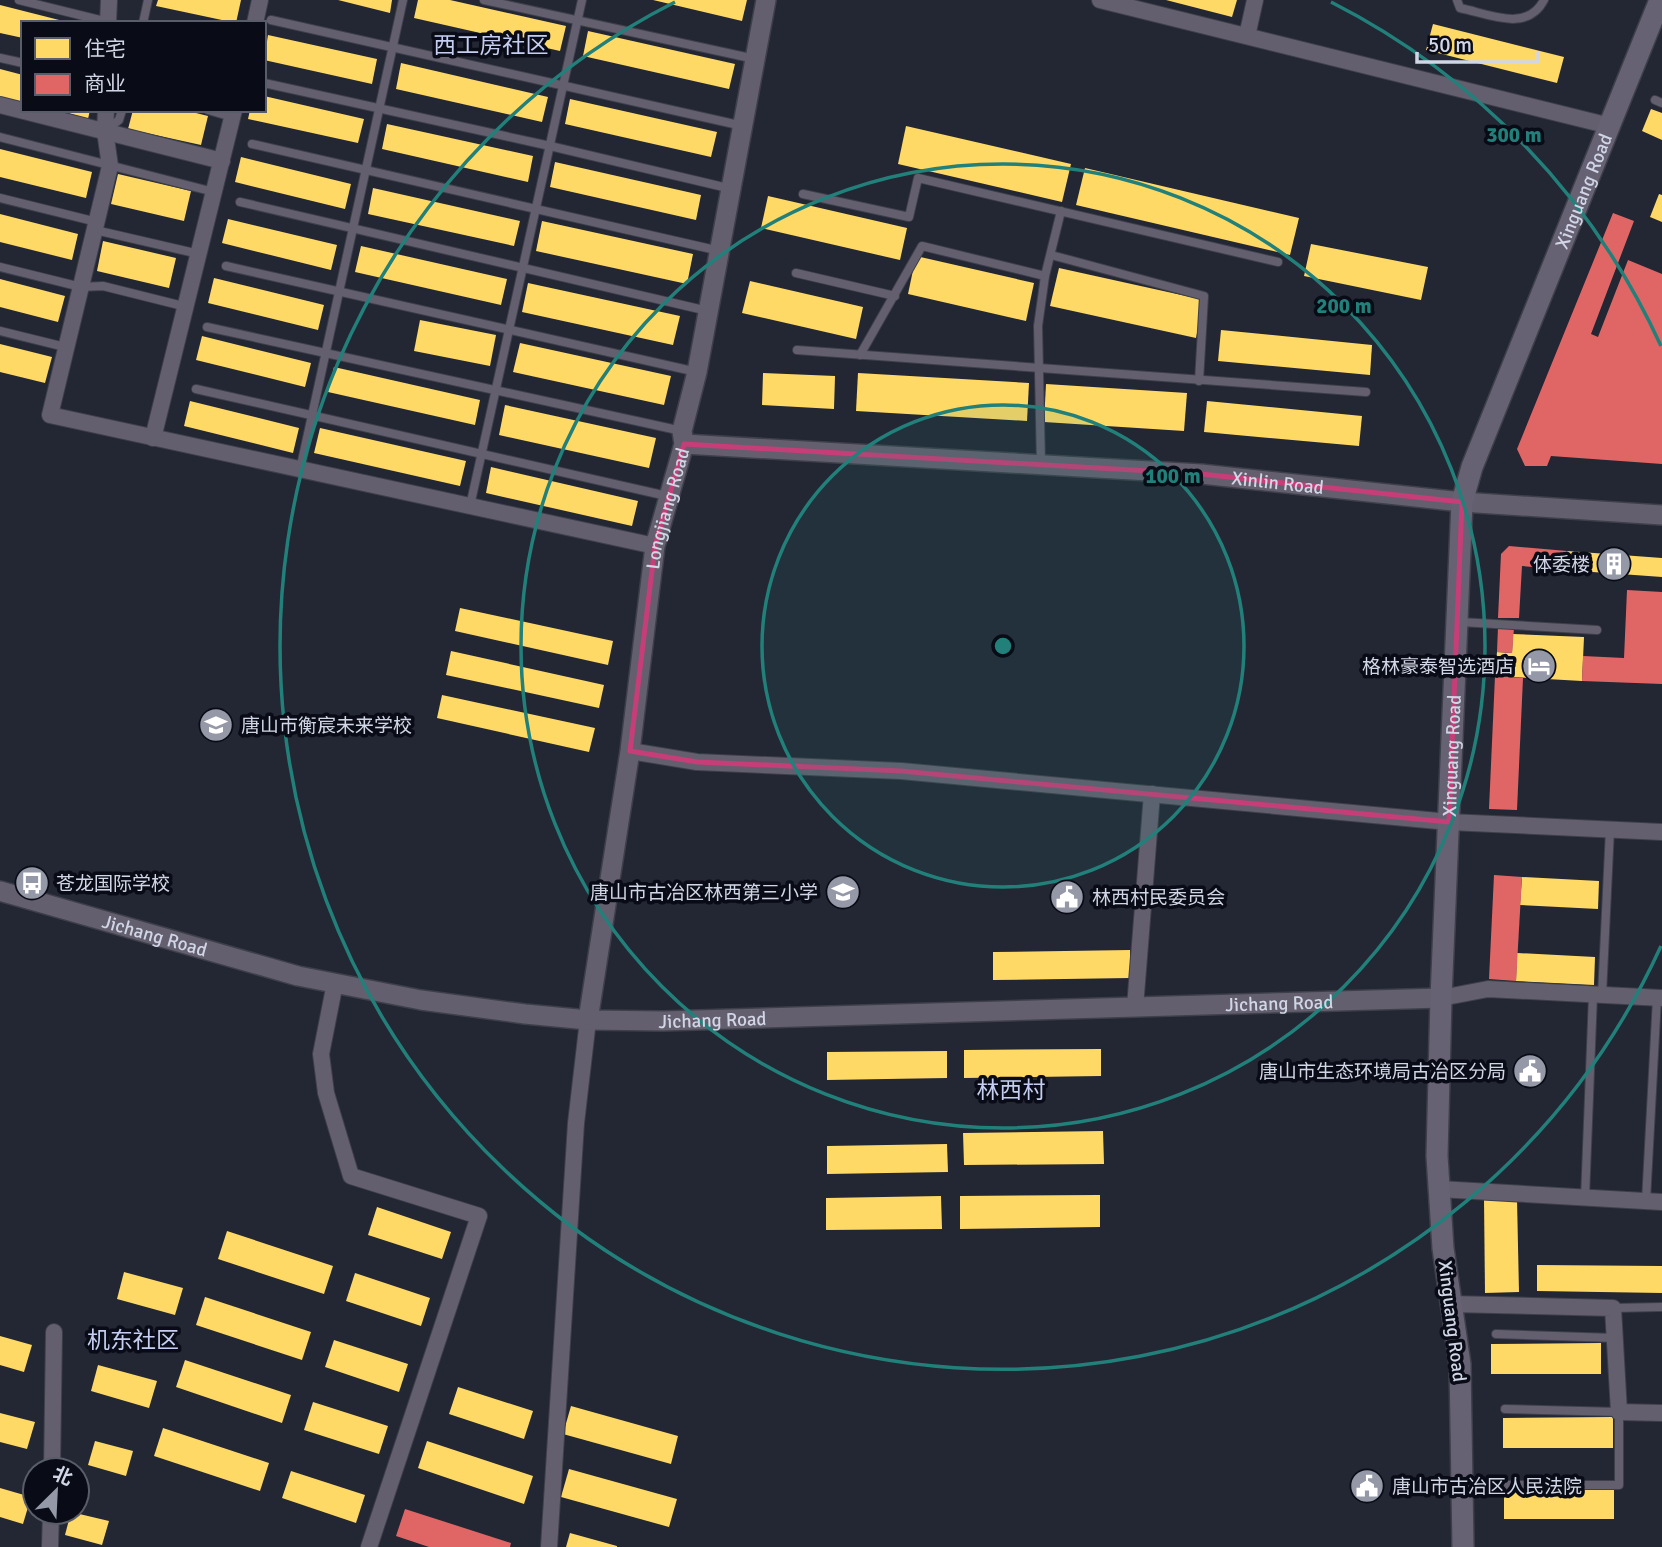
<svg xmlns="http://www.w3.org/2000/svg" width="1662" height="1547" font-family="Signika,'Noto Sans SC',sans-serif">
  <rect width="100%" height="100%" fill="#232633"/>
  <g fill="#ffd966">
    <path d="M158,0h83l-5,23 -80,-17z"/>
    <path d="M338,0h54l-2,13z"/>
    <path d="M418,0h32l116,26 -6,25 -146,-33z"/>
    <path d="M653,0h94l-5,21z"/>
    <path d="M1166,0h71l-5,17z"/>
    <path d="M0,5l67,17v1h-44v15l-23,-5z"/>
    <path d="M1433,24l131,33 -7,26 -131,-33z"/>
    <path d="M588,31l147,33 -6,25 -146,-33z"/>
    <path d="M268,35l109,24 -5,25 -108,-24z"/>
    <path d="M401,63l147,34 -6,25 -146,-33z"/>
    <path d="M0,69l23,6v28l-23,-6z"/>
    <path d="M264,96l100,23 -6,24 -110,-24 2,-9h14z"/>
    <path d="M570,99l147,33 -6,25 -146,-33z"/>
    <path d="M1651,109l11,4v27l-20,-9z"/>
    <path d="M58,110h32l-2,9z"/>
    <path d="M133,110h51l24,6 -7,29 -73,-16z"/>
    <path d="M387,124l146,32 -5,26 -146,-33z"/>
    <path d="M906,126l165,38 -9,38 -164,-38z"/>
    <path d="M0,149l92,23 -6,26 -86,-21z"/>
    <path d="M241,157l110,27 -6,25 -110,-27z"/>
    <path d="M555,162l146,33 -5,25 -146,-33z"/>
    <path d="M1085,168l214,50 -9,37 -214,-50z"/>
    <path d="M118,174l73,17 -7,30 -73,-17z"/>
    <path d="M373,188l147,33 -6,25 -146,-32z"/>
    <path d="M1659,194l3,1v27l-12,-5z"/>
    <path d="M768,196l139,32 -7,32 -139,-32z"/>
    <path d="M0,214l78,20 -6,26 -72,-18z"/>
    <path d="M228,219l109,26 -6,25 -109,-27z"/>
    <path d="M542,221l151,33 -6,30 -151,-33z"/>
    <path d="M103,241l73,17 -7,30 -72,-17z"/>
    <path d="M1311,244l117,23 -7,33 -117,-24z"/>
    <path d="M361,246l146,33 -6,26 -146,-33z"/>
    <path d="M916,256l118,27 -8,38 -118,-27z"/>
    <path d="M1059,268l145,32 -8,38 -146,-32z"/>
    <path d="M214,278l110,27 -6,25 -110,-27z"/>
    <path d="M0,279l65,17 -7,26 -58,-15z"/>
    <path d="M750,281l113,26 -7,32 -114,-26z"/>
    <path d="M528,283l152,33 -7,29 -151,-33z"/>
    <path d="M420,320l76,15 -6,31 -76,-15z"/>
    <path d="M1221,330l151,15 -2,30 -152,-14z"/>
    <path d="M202,336l109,27 -6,24 -109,-27z"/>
    <path d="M520,343l151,33 -7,29 -151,-33z"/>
    <path d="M0,344l52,13 -7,26 -45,-11z"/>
    <path d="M334,367l146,33 -5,25 -147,-33z"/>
    <path d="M763,373l72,3 -1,33 -72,-4z"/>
    <path d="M858,373l171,10 -2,38 -171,-10z"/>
    <path d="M1046,384l141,9 -3,38 -140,-9z"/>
    <path d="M190,401l109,27 -6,25 -109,-27z"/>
    <path d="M1207,401l155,15 -3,30 -155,-14z"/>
    <path d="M505,405l151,33 -7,30 -150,-33z"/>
    <path d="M320,428l146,33 -6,25 -146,-33z"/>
    <path d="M491,467l147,34 -6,25 -146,-33z"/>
    <path d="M1567,551l95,7v19l-97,-7z"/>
    <path d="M460,608l153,33 -5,24 -153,-34z"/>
    <path d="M1513,634l71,3 -2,44 -87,-5 2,-24 15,1z"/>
    <path d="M451,651l153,34 -5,23 -153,-33z"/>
    <path d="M442,695l153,33 -6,24 -152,-34z"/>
    <path d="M1522,877l77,4 -1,28 -78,-4z"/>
    <path d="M1130,950v28l-137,2v-28z"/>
    <path d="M1517,953l78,4 -1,28 -78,-4z"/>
    <path d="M1101,1049v27l-137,2v-28z"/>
    <path d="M947,1051v27l-120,2v-28z"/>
    <path d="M1103,1131l1,33 -140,1 -1,-32z"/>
    <path d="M947,1144l1,28 -121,2v-28z"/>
    <path d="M1100,1195v32l-140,2v-33z"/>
    <path d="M941,1196l1,33 -116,1v-32z"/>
    <path d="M1484,1199h33l2,93 -34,1z"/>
    <path d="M377,1207l74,25 -9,27 -74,-24z"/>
    <path d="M227,1231l106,35 -9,28 -106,-35z"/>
    <path d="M1537,1265l125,1v27l-125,-2z"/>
    <path d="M124,1272l59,16 -8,27 -58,-16z"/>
    <path d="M355,1273l75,25 -9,28 -75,-25z"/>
    <path d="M205,1297l106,35 -9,28 -106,-35z"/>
    <path d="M0,1336l32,9 -8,27 -24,-7z"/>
    <path d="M334,1340l74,24 -9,28 -74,-25z"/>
    <path d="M1601,1343v31h-110v-30z"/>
    <path d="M185,1360l106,35 -9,28 -106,-36z"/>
    <path d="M98,1365l59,16 -8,27 -58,-17z"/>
    <path d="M458,1387l75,24 -9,28 -75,-25z"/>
    <path d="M313,1402l75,24 -9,28 -75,-24z"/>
    <path d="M571,1406l107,30 -7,28 -108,-30z"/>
    <path d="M0,1413l35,9 -8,27 -27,-7z"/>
    <path d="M1613,1417v31h-110v-30z"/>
    <path d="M163,1428l106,35 -9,28 -106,-35z"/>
    <path d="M95,1441l38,10 -7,25 -38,-11z"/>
    <path d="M427,1441l106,35 -9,28 -106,-36z"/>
    <path d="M569,1469l108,30 -8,28 -108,-30z"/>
    <path d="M291,1471l74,24 -9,28 -74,-25z"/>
    <path d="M0,1488l31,9 -8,27 -23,-7z"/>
    <rect x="1504" y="1489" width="110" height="30"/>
    <path d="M71,1512l38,9 -7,24 -37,-10z"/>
    <path d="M570,1533l47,13v1h-51z"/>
  </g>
  <g fill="#e06666">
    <path d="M1613,213l21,8 -43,113 7,3 30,-77 34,14v190l-111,-8 -4,10h-22l-8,-17z"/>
    <path d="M1509,546l58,5 -2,19 -43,-4 -3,52h-21l3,-64z"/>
    <path d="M1627,590l35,2v92l-80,-3 1,-25 41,2z"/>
    <path d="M1498,627l16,1 -2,25 -15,-1z"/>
    <path d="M1495,676l28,2 -6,132 -28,-1z"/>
    <path d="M1494,875l28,2 -6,104 -27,-2z"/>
    <path d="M405,1509l106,34 -1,4h-81l-33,-11z"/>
  </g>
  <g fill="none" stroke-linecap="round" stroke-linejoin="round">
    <g stroke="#3d404a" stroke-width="10">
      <g id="service">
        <path d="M19,0l89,22"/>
        <path d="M484,0l271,59"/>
        <path d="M1457,0l3,8c29,6 67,25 84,-8"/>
        <path d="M271,20l472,106"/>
        <path d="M143,23l5,-23"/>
        <path d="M0,58l23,5"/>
        <path d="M264,83l286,63 182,43"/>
        <path d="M1655,100l7,3"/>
        <path d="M208,110l24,7"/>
        <path d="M105,131l14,-11 3,-10"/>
        <path d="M0,137l214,55"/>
        <path d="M252,144l468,107"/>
        <path d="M803,194l106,23 9,-39 360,84"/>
        <path d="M0,198l97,24"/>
        <path d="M240,202l468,109"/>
        <path d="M95,230l104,24"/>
        <path d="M1051,255l153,41 -5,85"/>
        <path d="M226,266l471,106"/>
        <path d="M0,267l81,20 22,-1 84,21"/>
        <path d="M796,273l99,23"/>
        <path d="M207,327l475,104"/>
        <path d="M0,331l65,16"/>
        <path d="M797,350l569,42"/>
        <path d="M860,355l62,-109 123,30"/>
        <path d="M196,389l471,107"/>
        <path d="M1041,465l-3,-139 7,-50 16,-65"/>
        <path d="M300,470l103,-470"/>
        <path d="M470,506l112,-506"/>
        <path d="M1460,622l137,8"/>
        <path d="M1602,995l8,-166"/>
        <path d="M1585,1198l8,-203"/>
        <path d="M1646,1201l11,-203"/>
        <path d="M1613,1308l49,-1"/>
        <path d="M1496,1334l119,4"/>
        <path d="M1505,1409l114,3v73h-111"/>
      </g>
    </g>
    <g stroke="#3d404a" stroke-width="18">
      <g id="minor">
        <path d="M1100,0l510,126"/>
        <path d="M108,23l1,-23"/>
        <path d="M255,23l5,-23"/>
        <path d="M1247,36l8,-36"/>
        <path d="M0,105l222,56"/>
        <path d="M106,110l-1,21 5,35 -60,249 605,131"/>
        <path d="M153,438l81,-328"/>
        <path d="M630,751l67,11 204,9 548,51 213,10"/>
        <path d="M335,983l-14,71 5,39 25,83 128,40 -110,331"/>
        <path d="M1441,998l47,-9 174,9"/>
        <path d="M1135,1007l17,-213"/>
        <path d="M1439,1189l223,13"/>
        <path d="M1451,1304l162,4 6,104 43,1"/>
        <path d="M52,1470l2,-138"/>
        <path d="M50,1547l1,-35"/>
        <path d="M549,1547l27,-424 12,-103"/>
      </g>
    </g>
    <g stroke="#3d404a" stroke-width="22">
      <g id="tertiary">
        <path id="s1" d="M684,444l517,30 261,28 200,13"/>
        <path id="s2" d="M0,891l298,85 123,24 104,14 63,6 75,1 778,-23"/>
        <path id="s3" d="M588,1020l42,-269 25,-205 29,-102 -2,-13 15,-59 69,-372"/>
      </g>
    </g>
    <g stroke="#3d404a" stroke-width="24">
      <g id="secondary">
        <path id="s4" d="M1463,1547l-3,-183 -17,-116 -6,-92 4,-158 21,-496 10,-35 188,-467"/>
      </g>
    </g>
    <use href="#service" stroke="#645f6f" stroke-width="8"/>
    <use href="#minor" stroke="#645f6f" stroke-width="16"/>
    <use href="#tertiary" stroke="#645f6f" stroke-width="19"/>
    <use href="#secondary" stroke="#666274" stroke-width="21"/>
  </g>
  <path fill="none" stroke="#c53e77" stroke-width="5" stroke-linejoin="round" d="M684,444l517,30 261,28 -13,320 -548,-51 -204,-9 -67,-11 25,-205z"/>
  <circle cx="1003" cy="646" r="241" fill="#22807a" fill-opacity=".12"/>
  <g fill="none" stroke="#22807a" stroke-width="3.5">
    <circle cx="1003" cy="646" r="241"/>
    <circle cx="1003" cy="646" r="482"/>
    <path d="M1661 946A723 723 0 1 1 675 2M1331 2A723 723 0 0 1 1661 346"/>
  </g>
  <defs>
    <g id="building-disc" transform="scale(1.75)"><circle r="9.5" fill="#9498a7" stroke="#090c16"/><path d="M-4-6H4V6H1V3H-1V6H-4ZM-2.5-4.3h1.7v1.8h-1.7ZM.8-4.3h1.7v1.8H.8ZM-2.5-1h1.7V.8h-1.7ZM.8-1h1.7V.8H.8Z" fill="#fff"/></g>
    <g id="hotel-disc" transform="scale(1.75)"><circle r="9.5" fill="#9498a7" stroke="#090c16"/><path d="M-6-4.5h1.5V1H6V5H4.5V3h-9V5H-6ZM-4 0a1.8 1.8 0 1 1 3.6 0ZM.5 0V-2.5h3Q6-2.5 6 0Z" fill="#fff"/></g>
    <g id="school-disc" transform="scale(1.75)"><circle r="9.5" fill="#9498a7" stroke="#090c16"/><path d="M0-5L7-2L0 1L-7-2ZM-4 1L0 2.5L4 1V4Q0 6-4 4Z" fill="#fff"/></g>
    <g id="bus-disc" transform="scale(1.75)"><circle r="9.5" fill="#9498a7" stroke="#090c16"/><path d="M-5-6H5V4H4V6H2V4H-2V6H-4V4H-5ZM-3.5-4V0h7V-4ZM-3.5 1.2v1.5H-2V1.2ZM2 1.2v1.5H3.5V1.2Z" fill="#fff"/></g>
    <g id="civic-disc" transform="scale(1.75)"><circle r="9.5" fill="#9498a7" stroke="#090c16"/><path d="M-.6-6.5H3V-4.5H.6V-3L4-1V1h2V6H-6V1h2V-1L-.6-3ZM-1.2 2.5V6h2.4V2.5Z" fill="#fff"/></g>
  </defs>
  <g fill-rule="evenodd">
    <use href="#building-disc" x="1614" y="564"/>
    <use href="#hotel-disc" x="1539" y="666"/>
    <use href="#school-disc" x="216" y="725"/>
    <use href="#bus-disc" x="32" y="883"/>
    <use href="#school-disc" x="843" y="892"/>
    <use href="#civic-disc" x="1067" y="897"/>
    <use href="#civic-disc" x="1530" y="1071"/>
    <use href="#civic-disc" x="1367" y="1486"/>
  </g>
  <g text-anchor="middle" stroke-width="7" stroke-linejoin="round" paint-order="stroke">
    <g font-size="19" fill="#d1d6e6" stroke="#090c16">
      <text dy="7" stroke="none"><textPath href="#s4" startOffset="1381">Xinguang Road</textPath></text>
      <text dy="7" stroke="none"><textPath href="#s1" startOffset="595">Xinlin Road</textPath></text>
      <text dy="7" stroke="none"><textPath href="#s3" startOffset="518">Longjiang Road</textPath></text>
      <text dy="7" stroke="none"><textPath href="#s4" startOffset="793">Xinguang Road</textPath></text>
      <text dy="7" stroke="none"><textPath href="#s2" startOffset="161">Jichang Road</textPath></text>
      <text dy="7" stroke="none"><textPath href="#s2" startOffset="1295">Jichang Road</textPath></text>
      <text dy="7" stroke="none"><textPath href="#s2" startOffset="728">Jichang Road</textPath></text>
      <text transform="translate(1453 1321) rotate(83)" y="7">Xinguang Road</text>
    </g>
    <g font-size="19" fill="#d1d6e6" stroke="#090c16" text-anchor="end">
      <text x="1590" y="571">体委楼</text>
      <text x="1514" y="673">格林豪泰智选酒店</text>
      <text x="241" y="732" text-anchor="start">唐山市衡宸未来学校</text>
      <text x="56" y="890" text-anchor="start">苍龙国际学校</text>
      <text x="818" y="899">唐山市古冶区林西第三小学</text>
      <text x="1092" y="904" text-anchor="start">林西村民委员会</text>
      <text x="1506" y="1078">唐山市生态环境局古冶区分局</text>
      <text x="1392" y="1493" text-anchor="start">唐山市古冶区人民法院</text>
    </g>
    <g font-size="23" fill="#c5cef0" stroke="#090c16">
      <text x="491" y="53">西工房社区</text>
      <text x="1011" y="1098">林西村</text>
      <text x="133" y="1348">机东社区</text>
    </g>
  </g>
  <circle cx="1003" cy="646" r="10" fill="#22807a" stroke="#090c16" stroke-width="3.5"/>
  <g font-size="21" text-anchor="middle" font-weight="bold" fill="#22807a" stroke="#090c16" stroke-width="7" stroke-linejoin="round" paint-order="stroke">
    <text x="1514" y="142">300 m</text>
    <text x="1344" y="313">200 m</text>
    <text x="1173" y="483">100 m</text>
  </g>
  <rect x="21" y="21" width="245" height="91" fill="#090c16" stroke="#595d69" stroke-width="2"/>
  <rect x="35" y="38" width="35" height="21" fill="#ffd966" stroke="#595d69" stroke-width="2"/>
  <text x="84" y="56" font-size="21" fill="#d1d6e6">住宅</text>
  <rect x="35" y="74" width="35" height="21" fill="#e06666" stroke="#595d69" stroke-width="2"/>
  <text x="84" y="91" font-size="21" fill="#d1d6e6">商业</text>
  <g transform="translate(56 1491) rotate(24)"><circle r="33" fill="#090c16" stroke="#595d69" stroke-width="2"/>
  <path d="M0-5L12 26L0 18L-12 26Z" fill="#9498a7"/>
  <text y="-10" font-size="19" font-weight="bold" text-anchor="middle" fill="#d1d6e6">北</text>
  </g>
  <path d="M1417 52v10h121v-10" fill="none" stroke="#d1d6e6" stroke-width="3.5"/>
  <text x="1428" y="52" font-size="21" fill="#d1d6e6" stroke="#090c16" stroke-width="5" paint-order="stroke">50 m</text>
</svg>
